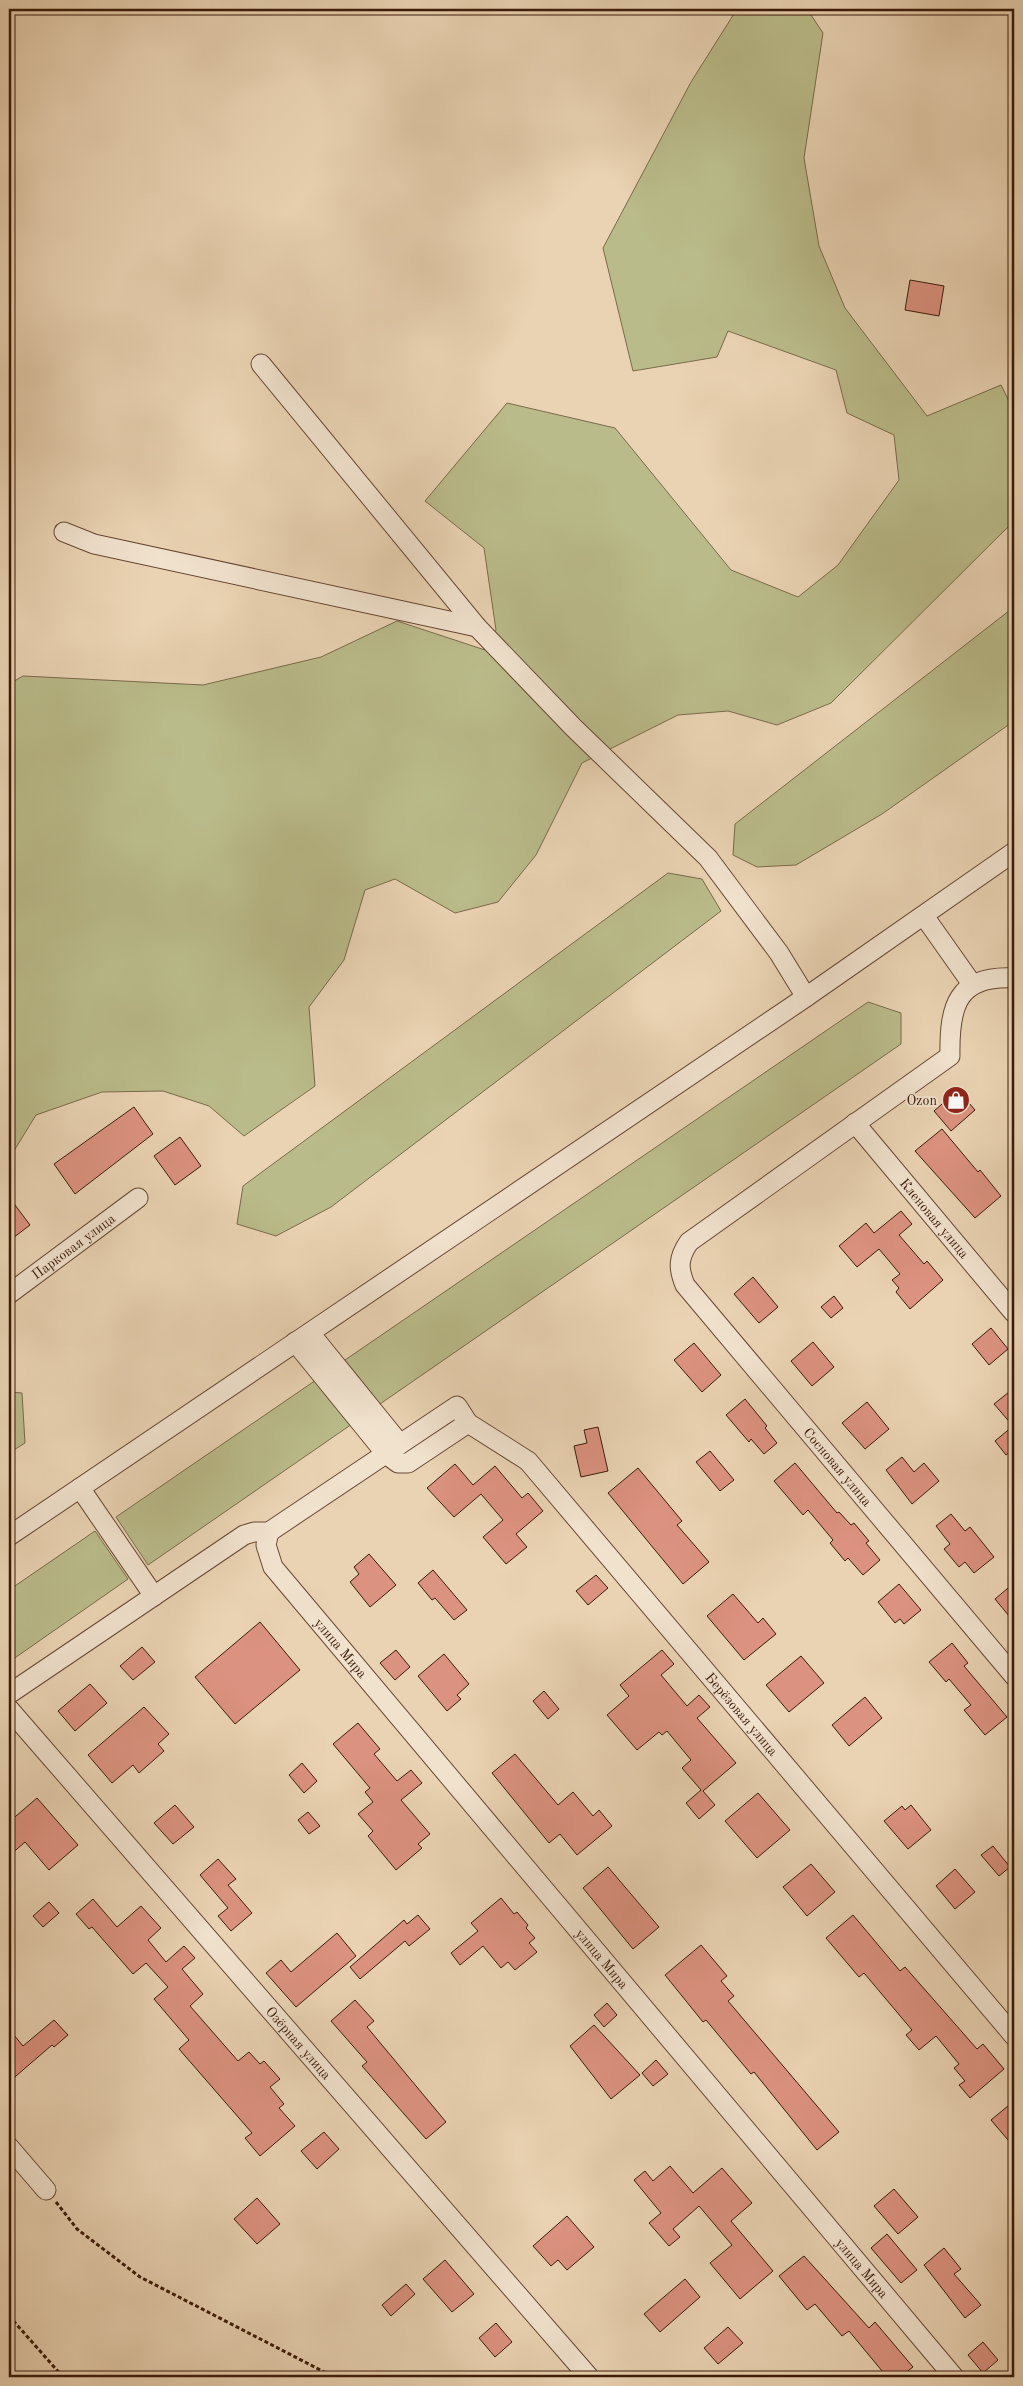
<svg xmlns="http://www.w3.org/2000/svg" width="1023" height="2386" font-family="'Old Standard TT',serif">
  <rect width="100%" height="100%" fill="#ead3b3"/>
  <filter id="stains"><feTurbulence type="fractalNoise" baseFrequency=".004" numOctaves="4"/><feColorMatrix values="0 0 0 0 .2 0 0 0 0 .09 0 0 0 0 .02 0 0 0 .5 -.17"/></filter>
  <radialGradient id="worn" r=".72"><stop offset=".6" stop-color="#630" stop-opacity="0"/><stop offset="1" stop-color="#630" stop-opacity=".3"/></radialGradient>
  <g fill="#babb8a" stroke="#7a6a4a">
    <path d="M737,9h70l16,24 -19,125 15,88 26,62 82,108 74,-31 13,26v110l-183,182 -54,22 -49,-14 -50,4 -96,48 -46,92 -38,47 -43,11 -60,-34 -30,11 -21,70 -35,47 6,79 -71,50 -35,-30 -46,-15 -61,1 -66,23 -27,44v-475l14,-8 180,9 118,-28 76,-36 88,29 11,-20 -12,-82 -59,-47 82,-98 108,25 116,142 67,27 40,-32 61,-85 -5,-45 -47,-22 -11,-43 -108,-39 -11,26 -84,14 -30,-123 88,-166z"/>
    <path d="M1014,607v114l-132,93 -86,51 -39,2 -24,-12 2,-31z"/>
    <path d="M668,873l34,6 19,32 -390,296 -55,29 -39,-12 6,-38z"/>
    <path d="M868,1002l33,11v31l-521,360 -35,-44z"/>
    <path d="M316,1380l36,44 -204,141 -32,-48z"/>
    <path d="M9,1392l13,1 3,50 -16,10z"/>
    <path d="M95,1531l33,48 -119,83v-72z"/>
  </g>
  <g fill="#dc9280" stroke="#3b1a09">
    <path d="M910,280l34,6 -5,30 -34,-6z"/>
    <path d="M958,1090l17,20 -24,21 -17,-20z"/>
    <path d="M134,1107l19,27 -78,60 -21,-30z"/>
    <path d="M942,1129l36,43 2,-2 21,26 -26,22 -60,-67z"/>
    <path d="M180,1137l21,29 -26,19 -21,-29z"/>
    <path d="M9,1197l21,28 -21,16z"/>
    <path d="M901,1211l11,13 -13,11 25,29 3,-3 16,19 -33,29 -14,-17 3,-4 -7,-8 8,-6 -21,-25 -22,18 -18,-21 27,-23 8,10z"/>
    <path d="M753,1277l25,30 -19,16 -25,-29z"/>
    <path d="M834,1296l9,12 -12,10 -10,-11z"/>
    <path d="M991,1328l17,21 -19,16 -17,-21z"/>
    <path d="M813,1342l21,25 -22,19 -21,-25z"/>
    <path d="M694,1343l27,32 -19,17 -28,-32z"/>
    <path d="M1014,1388v60l-8,7 -11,-14 18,-15 -19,-22z"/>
    <path d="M745,1399l22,27 -2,2 12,15 -13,11 -13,-15 -2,3 -23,-27z"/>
    <path d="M867,1402l22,27 -24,20 -23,-26z"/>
    <path d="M598,1427l10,44 -27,6 -7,-31 13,-3 -3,-13z"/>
    <path d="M710,1451l24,29 -14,11 -24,-29z"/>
    <path d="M902,1457l12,15 10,-9 15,18 -27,23 -26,-34z"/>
    <path d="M795,1463l42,50 2,-1 12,13 3,-2 15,18 -3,2 14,17 -17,15 -15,-17 -3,3 -15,-18 3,-3 -25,-30 -5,5 -29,-34z"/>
    <path d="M455,1464l18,21 22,-19 27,32 6,-5 15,18 -27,23 11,13 -21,17 -23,-27 20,-17 -22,-26 -27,23 -27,-29z"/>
    <path d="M638,1468l44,53 -5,4 32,37 -26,22 -75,-91z"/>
    <path d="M951,1514l14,17 5,-4 24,30 -20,16 -9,-11 -6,5 -15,-18 6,-5 -14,-18z"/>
    <path d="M369,1554l27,31 -26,22 -20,-25 9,-8 -5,-7z"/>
    <path d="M433,1570l34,40 -13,10 -19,-22 -3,2 -14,-17z"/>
    <path d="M596,1575l12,13 -20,17 -12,-14z"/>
    <path d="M1014,1583v39l-19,-23z"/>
    <path d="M899,1584l22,26 -17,14 -4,-5 -5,4 -17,-21z"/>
    <path d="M733,1594l25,29 5,-5 13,16 -32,26 -37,-44z"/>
    <path d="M260,1622l40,48 -65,54 -40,-47z"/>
    <path d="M952,1643l16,20 -4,3 43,51 -22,18 -21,-25 7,-5 -22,-26 -3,3 -17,-20z"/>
    <path d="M142,1647l13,15 -22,18 -13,-14z"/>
    <path d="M396,1650l14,17 -15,13 -15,-17z"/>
    <path d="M662,1650l12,14 -13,11 26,31 12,-11 11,12 -13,11 39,45 -33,28 12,14 -16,14 -13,-16 15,-13 -19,-22 9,-8 -24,-29 -5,4 -3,-3 -22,18 -30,-35 22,-19 -9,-11z"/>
    <path d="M444,1654l25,30 -12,11 4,4 -14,12 -29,-35z"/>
    <path d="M801,1656l23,27 -35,29 -23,-27z"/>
    <path d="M90,1684l17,19 -32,28 -17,-20z"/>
    <path d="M544,1691l15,18 -11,10 -15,-18z"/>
    <path d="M865,1697l17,21 -33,28 -17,-21z"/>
    <path d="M144,1707l25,27 -11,10 6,7 -25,22 -6,-8 -21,18 -24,-28z"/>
    <path d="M358,1723l22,26 -6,5 23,27 14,-11 11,13 -21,17 29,34 -12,10 4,4 -26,22 -28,-34 5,-5 -15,-17 15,-12 -8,-10 5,-4 -37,-44z"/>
    <path d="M515,1754l43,51 15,-13 20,24 6,-6 13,16 -35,29 -17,-21 -11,9 -57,-70z"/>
    <path d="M302,1763l15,18 -13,12 -15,-18z"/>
    <path d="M758,1793l32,37 -33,28 -32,-37z"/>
    <path d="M37,1798l41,47 -29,25 -24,-28 -16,14v-34z"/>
    <path d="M175,1805l19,22 -21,17 -19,-21z"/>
    <path d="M911,1805l20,25 -23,19 -24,-28 18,-15 3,4z"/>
    <path d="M308,1812l12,14 -11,8 -11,-14z"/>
    <path d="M993,1846l17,21 -11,9 -18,-21z"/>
    <path d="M218,1859l18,20 -8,6 24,28 -21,18 -13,-15 10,-8 -28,-33z"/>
    <path d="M811,1864l24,28 -28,24 -24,-29z"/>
    <path d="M608,1867l51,60 -26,22 -50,-61z"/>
    <path d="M955,1869l20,23 -20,17 -19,-23z"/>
    <path d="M501,1898l13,16 3,-2 11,13 -2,3 9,10 -6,5 8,9 -22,18 -7,-8 -7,6 -18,-22 -23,19 -9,-12 27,-22 -7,-8z"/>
    <path d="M93,1899l24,28 24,-21 20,22 -13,12 18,22 18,-16 11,12 -13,11 21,25 -13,12 48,55 11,-9 11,12 4,-3 16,18 -10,8 14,17 -5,4 16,18 -35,30 -15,-18 7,-5 -73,-84 10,-9 -35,-41 14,-12 -22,-24 -13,11 -41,-47 -3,2 -13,-15z"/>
    <path d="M49,1902l10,11 -16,14 -10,-11z"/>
    <path d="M418,1915l12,14 -21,17 -4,-5 -45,38 -10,-12 54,-47 3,4z"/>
    <path d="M853,1915l47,56 5,-4 72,82 6,-5 21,25 -34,29 -11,-13 6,-4 -11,-13 5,-4 -23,-28 -17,14 -13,-15 6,-5 -48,-57 -5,4 -33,-39z"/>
    <path d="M337,1933l19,23 -60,51 -30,-34 15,-13 10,12z"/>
    <path d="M701,1945l26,31 -6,5 13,15 -6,5 111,131 -22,18 -63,-78 -3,2 -45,-54 -3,2 -38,-47z"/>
    <path d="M355,2000l19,21 -7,6 79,95 -20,17 -64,-73 5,-4 -36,-41z"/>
    <path d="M607,2003l10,12 -13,12 -10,-12z"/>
    <path d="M54,2020l14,15 -14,12 -2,-2 -43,37v-53l14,17z"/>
    <path d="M594,2025l46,50 -29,24 -41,-53z"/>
    <path d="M656,2060l12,14 -15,12 -11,-13z"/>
    <path d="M1014,2101v46l-23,-27z"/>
    <path d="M324,2132l15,17 -22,20 -16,-18z"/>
    <path d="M670,2166l23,27 29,-25 30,35 -21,18 42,50 -33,28 -30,-36 22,-18 -33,-39 -26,23 7,8 -11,9 -20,-23 12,-10 -27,-33 11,-9 8,10z"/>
    <path d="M894,2189l24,28 -20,17 -24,-28z"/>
    <path d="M257,2198l23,26 -23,20 -23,-25z"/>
    <path d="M567,2216l27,31 -27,23 -9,-10 -7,6 -18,-20z"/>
    <path d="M887,2234l30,36 -16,13 -30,-35z"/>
    <path d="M944,2248l17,21 -7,5 27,31 -16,13 -41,-53z"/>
    <path d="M804,2256l65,72 6,-6 38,45 -13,10h-13l-38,-46 -7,5 -27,-32 -8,6 -28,-34z"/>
    <path d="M445,2260l29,34 -22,18 -29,-33z"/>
    <path d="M685,2279l15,18 -40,35 -16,-18z"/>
    <path d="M406,2284l9,10 -24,22 -9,-11z"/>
    <path d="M496,2323l16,19 -17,15 -16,-19z"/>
    <path d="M728,2327l15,16 -25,21 -14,-16z"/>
    <path d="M983,2342l15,18 -15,13 -15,-18z"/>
  </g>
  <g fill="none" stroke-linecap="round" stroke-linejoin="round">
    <g stroke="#674834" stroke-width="21">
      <g id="minor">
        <path d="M261,364l216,263 96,100 135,131 71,95 27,44"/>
        <path d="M64,532l30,12 383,83"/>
        <path d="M924,916l48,68"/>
        <path id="s1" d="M1014,978c-57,-3 -65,28 -64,78l-261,186c-11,16 -11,26 -4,43l329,391"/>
        <path id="s2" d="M855,1123l159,190"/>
        <path id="s3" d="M9,1294l129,-96"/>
        <path d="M310,1333l90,111"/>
        <path d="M295,1342l91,112 12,9h10l60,-40"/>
        <path d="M80,1488l74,108"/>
        <path id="s4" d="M269,1532l-3,13 7,22 681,810"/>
        <path d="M9,1536l797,-539 208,-145"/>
        <path id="s5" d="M9,1694l235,-159 10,-3h15l188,-126 11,17 60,38 486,575"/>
        <path id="s6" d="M9,1709l580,668"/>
        <path d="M9,2147l37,43"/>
      </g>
    </g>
    <g stroke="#3b1a09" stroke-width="3" stroke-dasharray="4 2.5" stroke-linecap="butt">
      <path d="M56,2202l21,27 63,48 194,100"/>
      <path d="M9,2316l54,61"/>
    </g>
    <use href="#minor" stroke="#f1e2ce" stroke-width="19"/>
  </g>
  <defs>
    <g id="shop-disc" transform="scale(1.4375)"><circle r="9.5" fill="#8f2418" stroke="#f1e2ce"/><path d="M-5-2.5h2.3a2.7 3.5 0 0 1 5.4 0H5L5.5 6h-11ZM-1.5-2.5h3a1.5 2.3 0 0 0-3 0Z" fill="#fff"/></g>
  </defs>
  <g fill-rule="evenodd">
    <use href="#shop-disc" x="956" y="1100"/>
  </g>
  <g text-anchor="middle" stroke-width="4" stroke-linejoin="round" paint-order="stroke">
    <g font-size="14" fill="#3b1a09" stroke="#f1e2ce" text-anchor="end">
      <text x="937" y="1105">Ozon</text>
    </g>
    <g font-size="14" fill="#3b1a09" stroke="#f1e2ce">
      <text dy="5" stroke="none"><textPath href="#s2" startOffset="124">Кленовая улица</textPath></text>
      <text dy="5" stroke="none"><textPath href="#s3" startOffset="80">Парковая улица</textPath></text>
      <text dy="5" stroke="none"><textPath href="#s1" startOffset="724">Сосновая улица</textPath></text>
      <text dy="5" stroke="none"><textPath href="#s4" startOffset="142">улица Мира</textPath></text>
      <text dy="5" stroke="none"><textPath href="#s5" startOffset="958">Берёзовая улица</textPath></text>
      <text dy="5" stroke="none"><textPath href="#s4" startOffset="548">улица Мира</textPath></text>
      <text dy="5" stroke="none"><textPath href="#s6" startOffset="442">Озёрная улица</textPath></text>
      <text dy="5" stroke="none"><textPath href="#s4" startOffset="952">улица Мира</textPath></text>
    </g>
  </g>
  <rect width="1023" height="2386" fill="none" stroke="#ead3b3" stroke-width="30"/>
  <rect x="10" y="10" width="1003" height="2366" fill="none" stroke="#3b1a09" stroke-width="2.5"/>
  <rect x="15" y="15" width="993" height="2356" fill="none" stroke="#3b1a09"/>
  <rect width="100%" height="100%" filter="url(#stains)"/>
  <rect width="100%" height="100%" fill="url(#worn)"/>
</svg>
